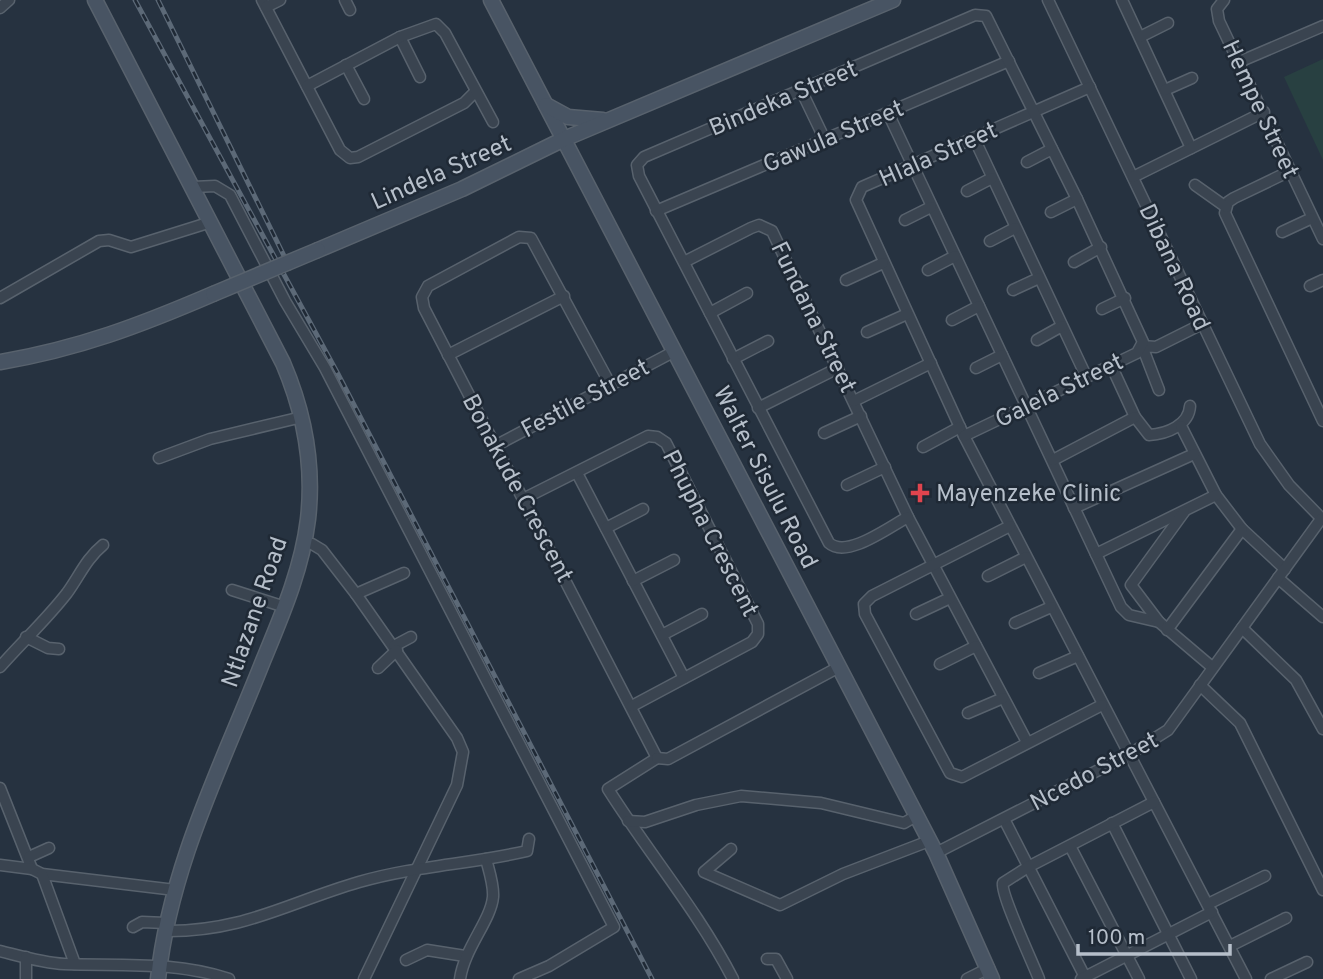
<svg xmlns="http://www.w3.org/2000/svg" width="1323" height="979" font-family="Overpass,sans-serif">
  <rect width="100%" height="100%" fill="#263240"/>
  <path fill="#284041" d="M1323,59v101l-39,-83z"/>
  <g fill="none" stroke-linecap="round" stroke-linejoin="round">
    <g stroke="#58626d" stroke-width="13">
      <g id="street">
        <path d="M262,0l78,150 10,8 8,-1 106,-54 11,-11"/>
        <path d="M345,0l5,10"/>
        <path d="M1048,0l212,444 29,41 34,35"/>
        <path d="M1122,0l69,148"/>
        <path d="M1224,0l-7,9 2,12 104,218"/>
        <path d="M266,7l14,-7"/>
        <path d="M0,8l9,-8"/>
        <path d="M400,37l20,40"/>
        <path d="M1140,37l28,-14"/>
        <path d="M1239,62l84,-36"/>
        <path d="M346,65l18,34"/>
        <path d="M307,86l93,-49 36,-13 9,9 48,89"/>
        <path d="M1090,87l-228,100 -6,13 108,236 282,543"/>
        <path d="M801,90l24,50"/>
        <path d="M1165,90l27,-12"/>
        <path d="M888,113l233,494 8,8 30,7 53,45"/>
        <path d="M974,138l112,238"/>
        <path d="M1027,162l25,-13"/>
        <path d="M1290,171l-56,27 -6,4 -3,11 98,208"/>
        <path d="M1133,177l131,-65"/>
        <path d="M1195,185l31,22"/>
        <path d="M193,187l22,-1 15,9 55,106 40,67 289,559 -65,39 -30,13"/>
        <path d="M967,191l25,-13"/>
        <path d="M656,211l353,-150"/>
        <path d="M1051,212l26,-13"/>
        <path d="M905,220l26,-13"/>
        <path d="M1282,232l30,-14"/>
        <path d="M990,241l25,-13"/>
        <path d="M684,262l67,-34 8,-3 13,6 136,286 119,225"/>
        <path d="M1074,262l27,-15"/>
        <path d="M928,270l27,-14"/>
        <path d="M846,280l37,-17"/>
        <path d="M1310,286l13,-6"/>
        <path d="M1013,290l26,-12"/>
        <path d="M0,298l99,-57 10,-1 22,7 80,-25"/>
        <path d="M1102,309l23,-11"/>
        <path d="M710,313l37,-20"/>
        <path d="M952,320l27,-14"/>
        <path d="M867,332l40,-18"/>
        <path d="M1037,340l25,-14"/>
        <path d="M448,355l116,-59"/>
        <path d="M733,359l35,-18"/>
        <path d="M1111,365l24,52 14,18c18,-1 40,-10 41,-29"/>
        <path d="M976,368l26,-13"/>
        <path d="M610,384l-79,-146 -12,-1 -91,49 -6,11 2,11 233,450"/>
        <path d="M1159,390l-17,-44 14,1 46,-23"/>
        <path d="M854,401l77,-38"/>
        <path d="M758,408l80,-40"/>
        <path d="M1181,426l35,69 26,34 43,40"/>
        <path d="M824,433l37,-17"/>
        <path d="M495,446l180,-95"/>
        <path d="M923,447l37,-20"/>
        <path d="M159,458l51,-19 92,-22"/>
        <path d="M1053,460l82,-43"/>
        <path d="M577,473l107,205"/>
        <path d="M847,485l38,-18"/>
        <path d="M525,498l123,-62 9,1 9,6 92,181v10l-6,8 -120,64"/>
        <path d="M1074,508l120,-54"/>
        <path d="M908,517c-19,10 -61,42 -79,26l-190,-367 -2,-11 7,-8 331,-142 11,1 91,183 66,143 -6,11 -173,83"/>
        <path d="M1010,526l-138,70 -8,8 1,10 85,159 12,4 140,-72"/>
        <path d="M606,528l37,-19"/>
        <path d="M312,544l10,6 34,44 48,-21"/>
        <path d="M1096,554l120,-59"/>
        <path d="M988,576l38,-19"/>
        <path d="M1278,578l45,39"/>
        <path d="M633,581l41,-21"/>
        <path d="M232,590l53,17"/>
        <path d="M356,594l101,144 6,14 -6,33 -93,194"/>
        <path d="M916,614l34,-16"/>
        <path d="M1159,622l-28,-37 53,-73"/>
        <path d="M1015,623l36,-16"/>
        <path d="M1242,628l54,52 27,49"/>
        <path d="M1167,630l75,-101"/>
        <path d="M662,635l40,-21"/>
        <path d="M26,637l22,11 11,1"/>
        <path d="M394,646l17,-9"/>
        <path d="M940,664l36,-18"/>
        <path d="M0,667c22,-25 47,-48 67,-74 13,-18 19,-34 36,-48"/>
        <path d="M378,668l19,-18"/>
        <path d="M1039,673l39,-17"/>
        <path d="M1200,685l40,38 83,167"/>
        <path d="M968,713l35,-15"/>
        <path d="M657,758l-49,31c41,65 90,122 125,190"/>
        <path d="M657,758l11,1 171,-92"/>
        <path d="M0,788l32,81"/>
        <path d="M1004,819l82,160"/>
        <path d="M628,821l17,1 51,-17 45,-9 80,7 83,20 12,-7"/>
        <path d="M1112,823l79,156"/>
        <path d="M1070,846l69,133"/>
        <path d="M731,849l-27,23 76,33 63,-31 86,-33"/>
        <path d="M936,853l194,-99 38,-24 153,-211"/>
        <path d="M29,857l20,-9"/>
        <path d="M0,865l32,4 10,5 133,16"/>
        <path d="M42,874l33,90"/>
        <path d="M1208,904l57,-28"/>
        <path d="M133,927l9,-5 24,1"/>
        <path d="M165,931c78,1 122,-28 194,-49 55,-16 112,-18 168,-31l2,-12"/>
        <path d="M1230,946l56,-28"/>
        <path d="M0,951c20,5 43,12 64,13 55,2 112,-3 165,15"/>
        <path d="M767,959h9l11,20"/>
        <path d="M406,960l21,-10 38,6"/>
        <path d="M26,979v-22"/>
        <path d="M460,979c4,-30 31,-59 33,-82 1,-12 -4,-26 -7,-38"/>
        <path d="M967,979l22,-11"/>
        <path d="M1039,979c-6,-16 -39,-86 -36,-96l25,-16 126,-65"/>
        <path d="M1081,979l131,-67"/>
        <path d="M1271,979l36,-17"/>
      </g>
    </g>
    <g stroke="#58626d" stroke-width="17">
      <g id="secondary">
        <path d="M95,0l188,363c21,49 31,103 25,156 -6,50 -26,96 -45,142 -41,104 -93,205 -105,318"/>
        <path d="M491,0l445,853 56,126"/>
        <path d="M546,105l22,12 35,3"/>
        <path d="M318,250l144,-61 102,-50 329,-139"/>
        <path d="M0,362c78,-13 141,-37 213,-68"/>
      </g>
    </g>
    <use href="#street" stroke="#3a4450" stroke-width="10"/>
    <use href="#secondary" stroke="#485463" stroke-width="14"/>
    <g stroke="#5c6977" stroke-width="5">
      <g id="rail">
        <path d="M135,0l203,374 314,605"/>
        <path d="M158,0l132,268"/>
      </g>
    </g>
    <use href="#rail" stroke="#1f2935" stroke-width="2.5" stroke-dasharray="8" stroke-linecap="butt"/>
    <g stroke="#58626d" stroke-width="17" stroke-linecap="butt">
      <path id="secondary-bridge" d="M213,294l105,-44"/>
    </g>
    <use href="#secondary-bridge" stroke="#485463" stroke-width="14"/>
  </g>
  <path fill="#e0444e" stroke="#1f2935" stroke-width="2.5" d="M916.5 482.5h7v7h7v7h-7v7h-7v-7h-7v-7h7z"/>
  <g text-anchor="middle" stroke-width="5" stroke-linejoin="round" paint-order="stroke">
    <g font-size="24" fill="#b6bfca" stroke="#1f2935">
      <text transform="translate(783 98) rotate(-23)" y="8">Bindeka Street</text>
      <text transform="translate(1261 109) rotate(65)" y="8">Hempe Street</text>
      <text transform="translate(833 136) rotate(-23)" y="8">Gawula Street</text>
      <text transform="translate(938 154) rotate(-24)" y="8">Hlala Street</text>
      <text transform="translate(441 172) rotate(-24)" y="8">Lindela Street</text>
      <text transform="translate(1175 267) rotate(65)" y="8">Dibana Road</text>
      <text transform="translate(814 317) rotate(64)" y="8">Fundana Street</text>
      <text transform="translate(1059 390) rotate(-26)" y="8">Galela Street</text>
      <text transform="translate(585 398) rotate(-28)" y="8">Festile Street</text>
      <text transform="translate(766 477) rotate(63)" y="8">Walter Sisulu Road</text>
      <text transform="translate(518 488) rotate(62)" y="8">Bonakude Crescent</text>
      <text transform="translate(711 533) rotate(63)" y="8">Phupha Crescent</text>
      <text transform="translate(254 612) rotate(-71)" y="8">Ntlazane Road</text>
      <text transform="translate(1094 771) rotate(-28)" y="8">Ncedo Street</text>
    </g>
    <g font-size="24" fill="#b6bfca" stroke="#1f2935" text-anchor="start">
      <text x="936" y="501">Mayenzeke Clinic</text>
    </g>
  </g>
  <path d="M1078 944v10h152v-10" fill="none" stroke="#b6bfca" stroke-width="3.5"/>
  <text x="1088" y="944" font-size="21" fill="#b6bfca" stroke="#1f2935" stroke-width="5" paint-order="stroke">100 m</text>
</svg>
